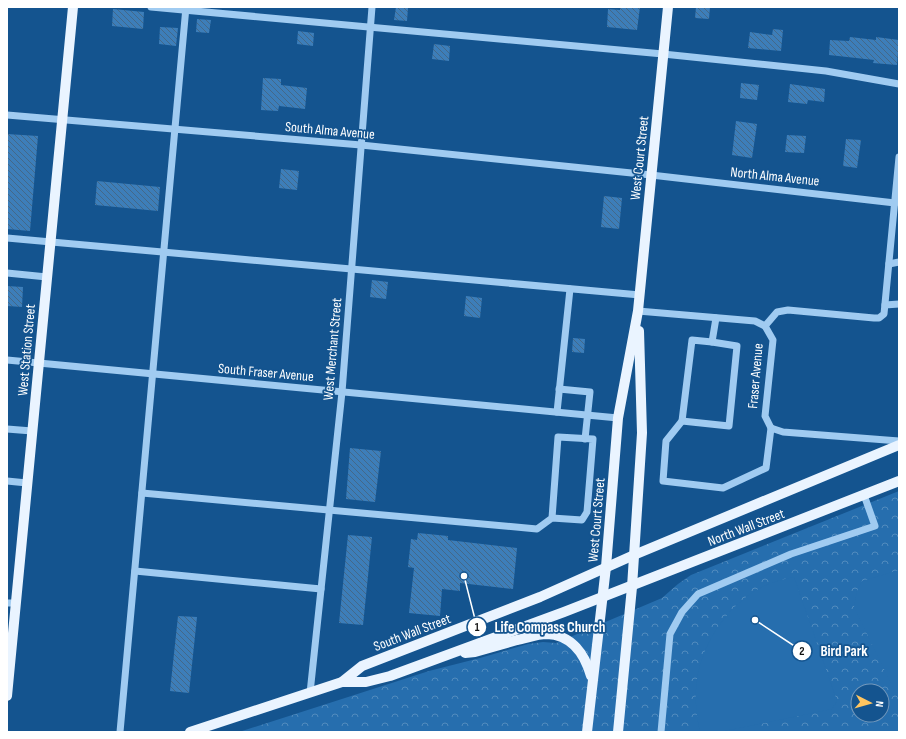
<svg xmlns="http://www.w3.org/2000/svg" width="906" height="739" font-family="'Sofia Sans Condensed',sans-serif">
  <defs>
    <pattern id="park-crowns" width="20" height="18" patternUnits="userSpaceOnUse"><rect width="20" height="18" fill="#266eae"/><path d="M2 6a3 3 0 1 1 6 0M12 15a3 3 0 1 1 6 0" fill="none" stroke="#518bbe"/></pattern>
    <pattern id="building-back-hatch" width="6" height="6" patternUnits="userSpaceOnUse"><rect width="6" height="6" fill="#3d7eb9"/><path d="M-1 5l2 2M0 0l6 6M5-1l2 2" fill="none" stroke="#446888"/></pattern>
  </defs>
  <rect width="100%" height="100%" fill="#14548f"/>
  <path fill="url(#park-crowns)" fill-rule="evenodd" d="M899,491v241h-660l190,-61 51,-13 48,-14 15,-2 13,1 106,-45 16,-14 13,-9zM858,691h24v24h-24z"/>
  <g fill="#266eae">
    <path d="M899,570v130l-45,-93 3,-16 5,-10z"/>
    <path d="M794,577l43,124 -5,8 -112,23h-20c-3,-14 -5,-28 -4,-43 2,-40 30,-84 66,-102 10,-5 21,-8 32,-10z"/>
  </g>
  <g fill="url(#building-back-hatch)">
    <path d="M396,7l12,1 -1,13 -13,-1z"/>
    <path d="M620,7h20l-3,23 -30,-3 1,-18 12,1z"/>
    <path d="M696,7h14l-1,12 -14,-1z"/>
    <path d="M113,9l31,3 -1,17 -31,-3z"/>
    <path d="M197,19l14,1 -2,13 -13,-1z"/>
    <path d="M160,27l18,1 -2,18 -17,-2z"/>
    <path d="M773,29l10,1 -2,21 -33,-3 2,-16 22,3z"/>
    <path d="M298,31l16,2 -1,13 -16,-2z"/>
    <path d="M850,37l26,3v-3l23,3 -2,25 -24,-2 1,-3 -45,-5 1,-15 19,1z"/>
    <path d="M434,44l16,2 -1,15 -17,-2z"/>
    <path d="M263,78l18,1v6l26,3 -2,21 -26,-3 -1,5 -17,-1z"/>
    <path d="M741,83l18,2 -2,15 -17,-2z"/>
    <path d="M790,84l35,5 -1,13 -16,-2 -1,4 -19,-2z"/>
    <path d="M736,121l21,3 -5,34 -20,-3z"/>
    <path d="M7,134l31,2 -8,95 -23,-2z"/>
    <path d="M787,135l19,1 -2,17 -19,-1z"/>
    <path d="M846,139l15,1 -4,28 -14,-2z"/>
    <path d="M281,169l18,2 -2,19 -18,-2z"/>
    <path d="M97,181l63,6 -2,24 -63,-6z"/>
    <path d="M604,196l18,2 -3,31 -18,-2z"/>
    <path d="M372,280l16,2 -2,17 -16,-2z"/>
    <path d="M7,286l16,1 -1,20 -15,-1z"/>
    <path d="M466,296l16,2 -2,20 -16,-2z"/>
    <path d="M573,338l12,1 -1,14 -12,-1z"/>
    <path d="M350,448l31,3 -6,51 -29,-3z"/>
    <path d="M418,533l30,3v4l69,8 -4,41 -53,-6v8l-18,-2 -2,27 -31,-3 5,-45 -6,-1 3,-28 6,1z"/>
    <path d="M348,535l24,2 -9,88 -24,-2z"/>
    <path d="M178,616l19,1 -8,76 -19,-2z"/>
  </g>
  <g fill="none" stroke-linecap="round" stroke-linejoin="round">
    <path stroke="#a0cbf1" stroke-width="2.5" stroke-dasharray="2 3" stroke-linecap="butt" d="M569,627h11"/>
    <g stroke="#a0cbf1" stroke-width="7">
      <path d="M151,7l512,47 163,17 73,13"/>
      <path d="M7,115l354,30 290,30 244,28"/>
      <path d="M7,238l633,57"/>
      <path d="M889,264l10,-2"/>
      <path d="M7,273l40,4"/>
      <path d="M885,305l14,-1"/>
      <path d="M638,311l117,10 10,5 8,14 -8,76 6,12 12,4 116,9"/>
      <path d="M716,318l-4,24 -20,-2 -10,81 -16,20 -3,40 60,7 43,-20 5,-40"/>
      <path d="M765,326l12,-14 11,-2 86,8h5l5,-4 15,-157"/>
      <path d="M7,360l611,58"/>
      <path d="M559,389l31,3 -5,47"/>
      <path d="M557,412l13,-123"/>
      <path d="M682,421l47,5 8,-80 -25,-4"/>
      <path d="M7,429l25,2"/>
      <path d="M7,481l20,2"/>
      <path d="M142,493l395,36 15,-11 30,2 5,-8 6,-73 -35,-2 -6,81"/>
      <path d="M135,571l186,18"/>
      <path d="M7,603h9"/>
      <path d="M310,693l32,-301 30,-385"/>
      <path d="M120,732l66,-725"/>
      <path d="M661,732l9,-98 12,-22 16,-18 93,-40 84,-28 -11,-31"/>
    </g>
    <g stroke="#eaf4ff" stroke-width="10">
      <path d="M465,653l10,-1c14,-4 28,-8 42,-12 10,-2 20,-6 30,-6 25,1 38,21 44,42"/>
      <path d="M342,682h24l24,-6 174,-64 335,-131"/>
      <path d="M7,696l66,-689"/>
      <path d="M190,732l152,-50 20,-16 178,-69 94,-42 265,-110"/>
      <path d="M587,732l19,-165 12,-149 20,-107 30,-304"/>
      <path d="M618,732l14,-145 10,-154 -3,-102"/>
    </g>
  </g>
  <g text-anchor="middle" stroke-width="3.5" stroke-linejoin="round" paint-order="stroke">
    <g font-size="14" fill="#fff" stroke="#14548f">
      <text transform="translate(330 130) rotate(5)" y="5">South Alma Avenue</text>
      <text transform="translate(639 158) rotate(-84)" y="5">West Court Street</text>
      <text transform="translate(775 176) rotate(6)" y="5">North Alma Avenue</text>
      <text transform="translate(332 349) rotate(-85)" y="5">West Merchant Street</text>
      <text transform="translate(26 350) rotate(-85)" y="5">West Station Street</text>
      <text transform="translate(266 372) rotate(5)" y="5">South Fraser Avenue</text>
      <text transform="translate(755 376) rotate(-85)" y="5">Fraser Avenue</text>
      <text transform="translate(596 520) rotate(-85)" y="5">West Court Street</text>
      <text transform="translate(746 527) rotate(-21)" y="5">North Wall Street</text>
      <text transform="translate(412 632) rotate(-21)" y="5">South Wall Street</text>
    </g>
  </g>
  <path fill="none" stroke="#fff" stroke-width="1.5" d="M464 576L477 627M755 620L802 651"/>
  <g fill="#fff" stroke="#14548f" stroke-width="1.5">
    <circle cx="464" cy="576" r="4"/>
    <circle cx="755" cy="620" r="4"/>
    <circle cx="477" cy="627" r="10"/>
    <circle cx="802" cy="651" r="10"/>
  </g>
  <g font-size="12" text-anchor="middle" font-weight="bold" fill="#111">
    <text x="477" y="631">1</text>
    <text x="802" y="655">2</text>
  </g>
  <g font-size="15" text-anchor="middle" font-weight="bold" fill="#fff" stroke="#14548f" stroke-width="3.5" stroke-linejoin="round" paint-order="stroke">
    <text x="550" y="632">Life Compass Church</text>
    <text x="844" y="656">Bird Park</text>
  </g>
  <rect width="906" height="739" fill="none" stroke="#ffffff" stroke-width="16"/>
  <g transform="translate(870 703) rotate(96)"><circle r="19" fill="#14548f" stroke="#7298bc"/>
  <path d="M0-3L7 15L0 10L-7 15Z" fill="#ffc560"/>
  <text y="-6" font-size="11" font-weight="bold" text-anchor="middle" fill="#ffffff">N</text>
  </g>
</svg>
